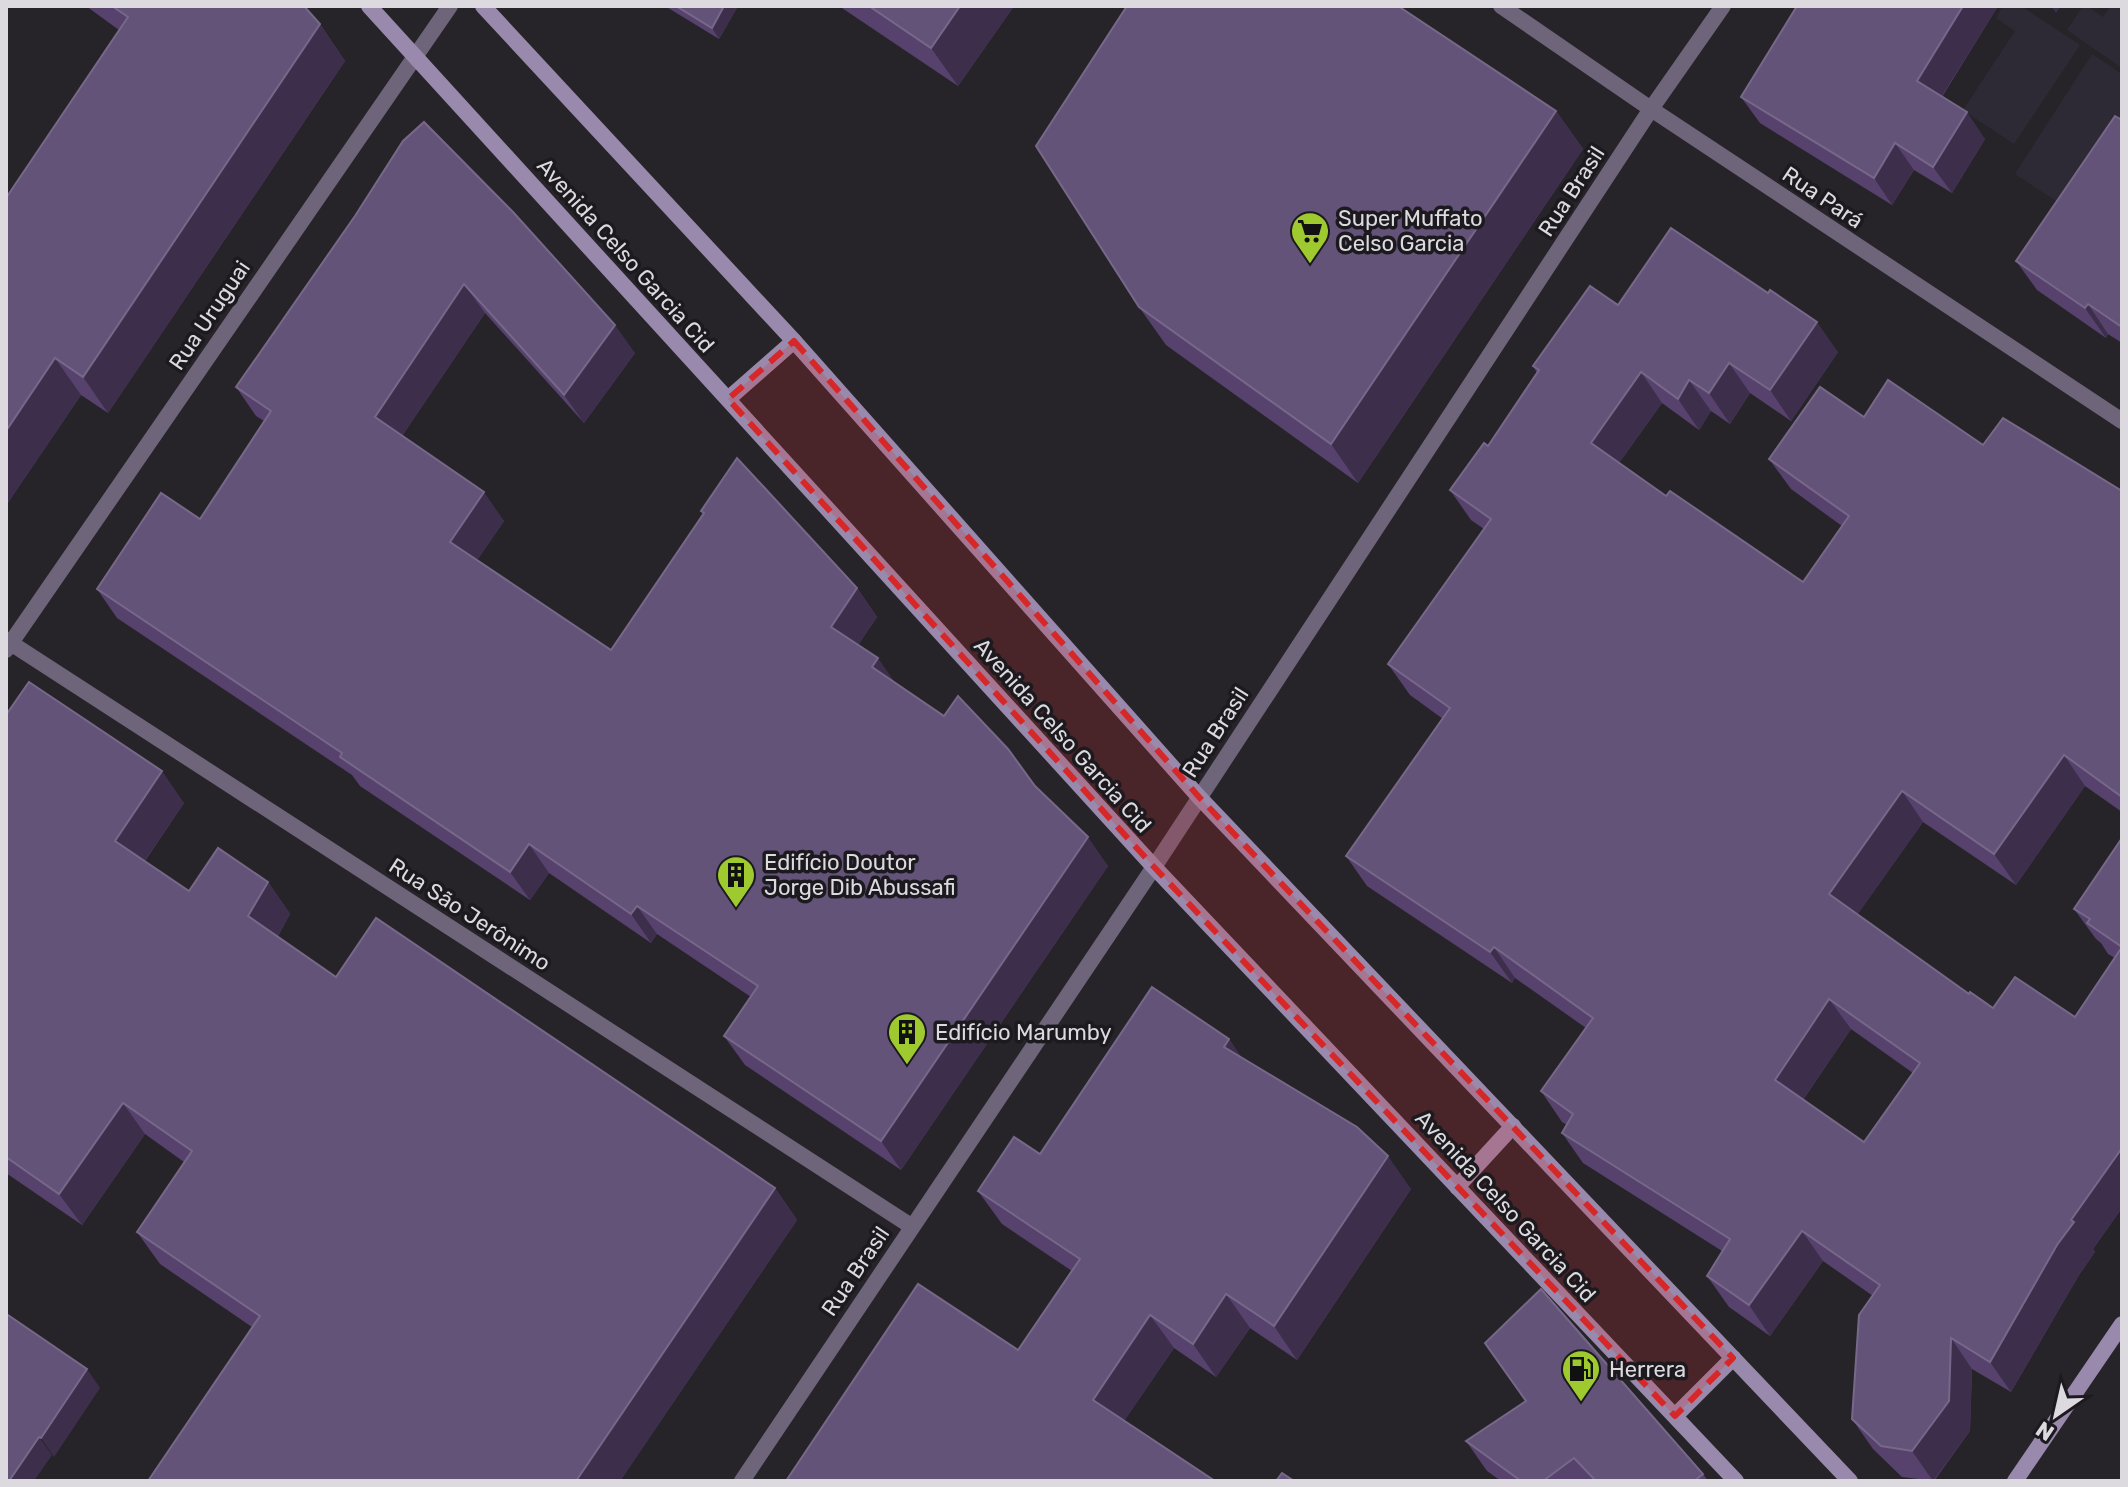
<svg xmlns="http://www.w3.org/2000/svg" width="2128" height="1487" font-family="Rubik,sans-serif">
  <rect width="100%" height="100%" fill="#262429"/>
  <g fill="#2e2a35">
    <path d="M2003,6h18l59,39 -66,99 -51,-34 52,-79 -19,-13z"/>
    <path d="M2083,6h4l16,11 8,-11h11v62l-55,-38z"/>
    <path d="M2092,54l30,20v77l-43,65 -64,-42z"/>
  </g>
  <g fill="none" stroke-linecap="round" stroke-linejoin="round">
    <g stroke="#6f657b" stroke-width="16">
      <path d="M6,640l905,586"/>
      <path d="M6,650l444,-644"/>
    </g>
    <g stroke="#6f657b" stroke-width="16">
      <path d="M1501,6l150,103 471,312"/>
      <path d="M742,1481l412,-614 497,-758 72,-103"/>
    </g>
    <g stroke="#9989ac" stroke-width="16">
      <path d="M369,6l785,861 582,614"/>
      <path d="M483,6l311,335 405,456 651,684"/>
      <path d="M728,399l66,-58"/>
      <path d="M1457,1187l56,-61"/>
      <path d="M1675,1416l58,-58"/>
      <path d="M2015,1481l107,-157"/>
    </g>
  </g>
  <g fill="#56426d" fill-rule="evenodd">
    <path d="M86,6h218l16,18 25,37 -237,352 -27,-18 -74,109 -1,-1v-305l113,-168z"/>
    <path d="M665,6h73l-19,33z"/>
    <path d="M839,6h175l-56,80z"/>
    <path d="M1797,6h201l-56,91 43,42 -33,54 -38,-23 -22,35 -132,-82 -19,-26z"/>
    <path d="M1556,111l27,38 -225,334 -192,-138 -27,-38z"/>
    <path d="M2122,120v223l-14,-9 -2,4 -69,-48 -21,-29z"/>
    <path d="M355,216l280,137 -51,70 -99,-110 -83,123 102,85 -27,39 134,90 92,-136 -2,-3 156,77 20,29 -19,28 37,38 140,103 73,80 -207,304 -156,-105 -21,-29 27,-39 -94,-63 -6,9 -102,-70 -19,27 -170,-114 -8,-11 -235,-157 -20,-29 103,-70 64,-98 -8,-5 -20,-29z"/>
    <path d="M1618,305l220,47 -47,69 -41,-28 -20,31 -19,-13 -12,19 -37,-27 -43,60 47,33 137,86 39,-56 -51,-37 -22,-30 95,-42 119,28 139,46v321l-37,-26 -69,99 -93,-63 -66,93 112,79 24,14 82,9 40,-59 -7,-4 -7,-11 -5,-4 -22,-30 48,-71v370l-29,41 2,3 -16,23 -68,117 -39,-23 -2,62 -36,50 -32,-4 -29,-28 -21,-30 21,-123 -50,-35 -53,75 -41,-29 -22,-31 15,-25 -139,-88 -21,-30 5,-8 -5,-3 -21,-31 45,-63 -71,-50 -3,5 -145,-97 -21,-30 97,-137 -33,-24 -22,-31 96,-135 -13,-9 -21,-30 38,-44 49,-73 -4,-7zM1851,1029l62,44 -49,69 -61,-42z"/>
    <path d="M6,715l178,88 -39,58 44,30 79,-9 22,32 -12,22 58,41 439,211 22,32 -177,261h-472l104,-154 -92,-63 -23,-32 47,-70 -39,-28 -63,91 -76,-52z"/>
    <path d="M1229,1039l12,18 170,132 -114,171 -47,-32 -34,49 -42,-29 -50,73 -106,-71 54,-79 -70,-47 -24,-33z"/>
    <path d="M1466,1441l237,33 5,7h-207l-14,-10z"/>
  </g>
  <g fill="#3d2f4c">
    <path d="M724,6h14l-19,33 -7,-11z"/>
    <path d="M960,6h54l-56,80 -27,-38z"/>
    <path d="M1963,6h35l-63,101 -18,-26z"/>
    <path d="M2051,6h10l-5,7z"/>
    <path d="M320,24l25,37 -237,352 -25,-36z"/>
    <path d="M1556,111l27,38 -225,334 -27,-39z"/>
    <path d="M1967,112l18,27 -33,54 -19,-26z"/>
    <path d="M1895,143l19,27 -22,35 -18,-27z"/>
    <path d="M464,284l21,29 -90,133 -20,-29z"/>
    <path d="M2088,304l20,30 -2,4 -21,-30z"/>
    <path d="M1817,322l21,30 -47,69 -21,-31z"/>
    <path d="M615,325l20,28 -51,70 -20,-28z"/>
    <path d="M55,358l26,37 -74,109 -1,-2v-71z"/>
    <path d="M1729,363l21,30 -20,31 -21,-31z"/>
    <path d="M1641,372l21,31 -50,70 -21,-30z"/>
    <path d="M1689,380l22,31 -12,19 -21,-31z"/>
    <path d="M484,492l20,29 -34,50 -20,-29z"/>
    <path d="M857,588l20,29 -26,38 -20,-28z"/>
    <path d="M878,658l20,29 -26,-20z"/>
    <path d="M2064,755l21,31 -69,99 -22,-31z"/>
    <path d="M162,771l22,32 -47,69 -22,-31z"/>
    <path d="M1902,791l21,31 -73,103 -21,-31z"/>
    <path d="M1088,837l20,29 -207,304 -20,-29z"/>
    <path d="M529,844l20,29 -19,27 -20,-28z"/>
    <path d="M268,882l22,32 -19,34 -23,-32z"/>
    <path d="M637,906l20,28 -6,9 -20,-29z"/>
    <path d="M1494,947l21,31 -3,5 -22,-31z"/>
    <path d="M1829,999l22,30 -55,81 -21,-30z"/>
    <path d="M1229,1039l23,34 -28,-26z"/>
    <path d="M123,1103l22,31 -63,91 -23,-31z"/>
    <path d="M2122,1148v60l-29,41 2,3 -16,23 -68,117 -21,-30 81,-142z"/>
    <path d="M1388,1156l23,33 -114,171 -23,-34z"/>
    <path d="M775,1188l22,32 -177,261h-44z"/>
    <path d="M1802,1231l21,30 -53,75 -21,-31z"/>
    <path d="M1226,1294l24,34 -34,49 -23,-33z"/>
    <path d="M1150,1315l24,33 -58,85 -23,-33z"/>
    <path d="M1951,1338l21,31 -2,62 -37,50 -21,-30z"/>
    <path d="M87,1369l13,19 -46,69 -13,-19z"/>
    <path d="M39,1437l13,18 -18,26h-25z"/>
  </g>
  <g fill="#645379" stroke="#776889" stroke-width="2" fill-rule="evenodd">
    <path d="M112,6h192l16,18 -237,353 -28,-19 -49,73v-233l122,-181z"/>
    <path d="M676,6h48l-12,22z"/>
    <path d="M869,6h91l-29,42z"/>
    <path d="M1127,6h271l158,105 -225,333 -192,-137 -103,-161z"/>
    <path d="M1797,6h166l-46,75 50,31 -34,55 -38,-24 -21,35 -133,-81z"/>
    <path d="M2115,116l7,4v207l-34,-23 -3,4 -69,-47z"/>
    <path d="M424,122l89,90 102,113 -51,70 -100,-111 -89,133 109,75 -34,50 161,108 93,-137 -3,-2 36,-53 120,130 -26,39 47,31 -6,9 72,49 14,-20 50,53 27,37 53,51 -207,304 -157,-105 34,-50 -121,-80 -6,8 -102,-70 -19,28 -170,-115 2,-4 -245,-164 64,-96 39,26 71,-108 -35,-24 119,-171 48,-75z"/>
    <path d="M1671,228l97,65 2,-3 47,32 -47,68 -41,-27 -20,30 -20,-13 -11,19 -37,-27 -50,71 75,53 4,-5 133,91 46,-66 -80,-57 51,-72 44,30 24,-37 95,65 20,-27 119,73v306l-58,-42 -70,99 -92,-63 -73,103 140,100 1,-2 23,16 22,-31 60,40 47,-70v201l-51,72 3,2 -17,23 -67,117 -39,-24 -2,63 -37,50 -31,-5 -29,-27 7,-104 21,-30 -78,-54 -53,74 -42,-29 23,-37 -168,-106 11,-19 -32,-23 52,-73 -99,-71 -4,5 -144,-96 104,-148 -62,-44 103,-145 -41,-29 34,-47 4,3 51,-76 -6,-4 57,-80 28,19zM1829,999l91,64 -56,79 -89,-62z"/>
    <path d="M29,682l133,89 -47,70 74,50 29,-43 50,34 -20,34 88,61 40,-59 399,270 -199,293h-428l112,-165 -123,-84 55,-81 -69,-48 -64,91 -53,-37v-442z"/>
    <path d="M2122,838v109l-35,-24 3,-4 -16,-10z"/>
    <path d="M1152,987l77,52 -5,8 133,80 31,29 -114,170 -48,-32 -33,50 -43,-29 -57,85 122,81h-429l132,-197 100,66 62,-91 -102,-68 36,-54 26,17z"/>
    <path d="M1541,1289l162,185 -9,7h-98l-22,-23 -31,23h-22l-55,-40 60,-40 -41,-58z"/>
    <path d="M8,1315l79,54 -46,69 -2,-1 -30,44h-3v-163z"/>
    <path d="M1282,1473l12,8h-18z"/>
  </g>
  <path fill="#d62828" fill-opacity="0.2" stroke="#d62828" stroke-width="6" stroke-dasharray="16 10" stroke-linejoin="round" d="M794,341l405,456 534,561 -58,58 -521,-549 -426,-468z"/>
  <defs>
    <g id="supermarket-pin" transform="scale(2)"><path d="M0 17L-7.5 6A9.5 9.5 0 1 1 7.5 6Z" fill="#9eca2f" stroke="#1c1a1f"/><path d="M-6-5.5h2.5l.6 2H6L4.5 2H-2.5L-4.4-4H-6ZM-1.5 3.2a1.3 1.3 0 1 0 .1 0ZM3 3.2a1.3 1.3 0 1 0 .1 0Z" fill="#111"/></g>
    <g id="building-pin" transform="scale(2)"><path d="M0 17L-7.5 6A9.5 9.5 0 1 1 7.5 6Z" fill="#9eca2f" stroke="#1c1a1f"/><path d="M-4-6H4V6H1V3H-1V6H-4ZM-2.5-4.3h1.7v1.8h-1.7ZM.8-4.3h1.7v1.8H.8ZM-2.5-1h1.7V.8h-1.7ZM.8-1h1.7V.8H.8Z" fill="#111"/></g>
    <g id="fuel-pin" transform="scale(2)"><path d="M0 17L-7.5 6A9.5 9.5 0 1 1 7.5 6Z" fill="#9eca2f" stroke="#1c1a1f"/><path d="M-5.5-6h7V0h2V4h1.3V-2.5L3-4.5l.8-.8L6-3V5H2.5V1h-1V6h-7ZM-4.2-4.7v3.2H.2V-4.7Z" fill="#111"/></g>
  </defs>
  <g fill-rule="evenodd">
    <use href="#supermarket-pin" x="1310" y="231"/>
    <use href="#building-pin" x="736" y="875"/>
    <use href="#building-pin" x="907" y="1032"/>
    <use href="#fuel-pin" x="1581" y="1369"/>
  </g>
  <g text-anchor="middle" stroke-width="7" stroke-linejoin="round" paint-order="stroke">
    <g font-size="22" fill="#dcdade" stroke="#1c1a1f">
      <text transform="translate(1571 191) rotate(-57)" y="8">Rua Brasil</text>
      <text transform="translate(1823 197) rotate(34)" y="8">Rua Pará</text>
      <text transform="translate(626 255) rotate(48)" y="8">Avenida Celso Garcia Cid</text>
      <text transform="translate(209 315) rotate(-56)" y="8">Rua Uruguai</text>
      <text transform="translate(1215 732) rotate(-57)" y="8">Rua Brasil</text>
      <text transform="translate(1063 735) rotate(48)" y="8">Avenida Celso Garcia Cid</text>
      <text transform="translate(470 914) rotate(33)" y="8">Rua São Jerônimo</text>
      <text transform="translate(1506 1206) rotate(47)" y="8">Avenida Celso Garcia Cid</text>
      <text transform="translate(855 1271) rotate(-56)" y="8">Rua Brasil</text>
    </g>
    <g font-size="22" fill="#dcdade" stroke="#1c1a1f" text-anchor="start">
      <text x="1338" y="226">Super Muffato<tspan x="1338" dy="25">Celso Garcia</tspan></text>
      <text x="764" y="870">Edifício Doutor<tspan x="764" dy="25">Jorge Dib Abussafi</tspan></text>
      <text x="935" y="1040">Edifício Marumby</text>
      <text x="1609" y="1377">Herrera</text>
    </g>
  </g>
  <rect width="2128" height="1487" fill="none" stroke="#dcdade" stroke-width="16"/>
  <g transform="translate(2056 1415) rotate(214)" stroke="#1c1a1f" stroke-width="6" paint-order="stroke">
  <path d="M0-6L14 30L0 20L-14 30Z" fill="#dcdade"/>
  <text y="-12" font-size="22" font-weight="bold" text-anchor="middle" fill="#dcdade">N</text>
  </g>
</svg>
